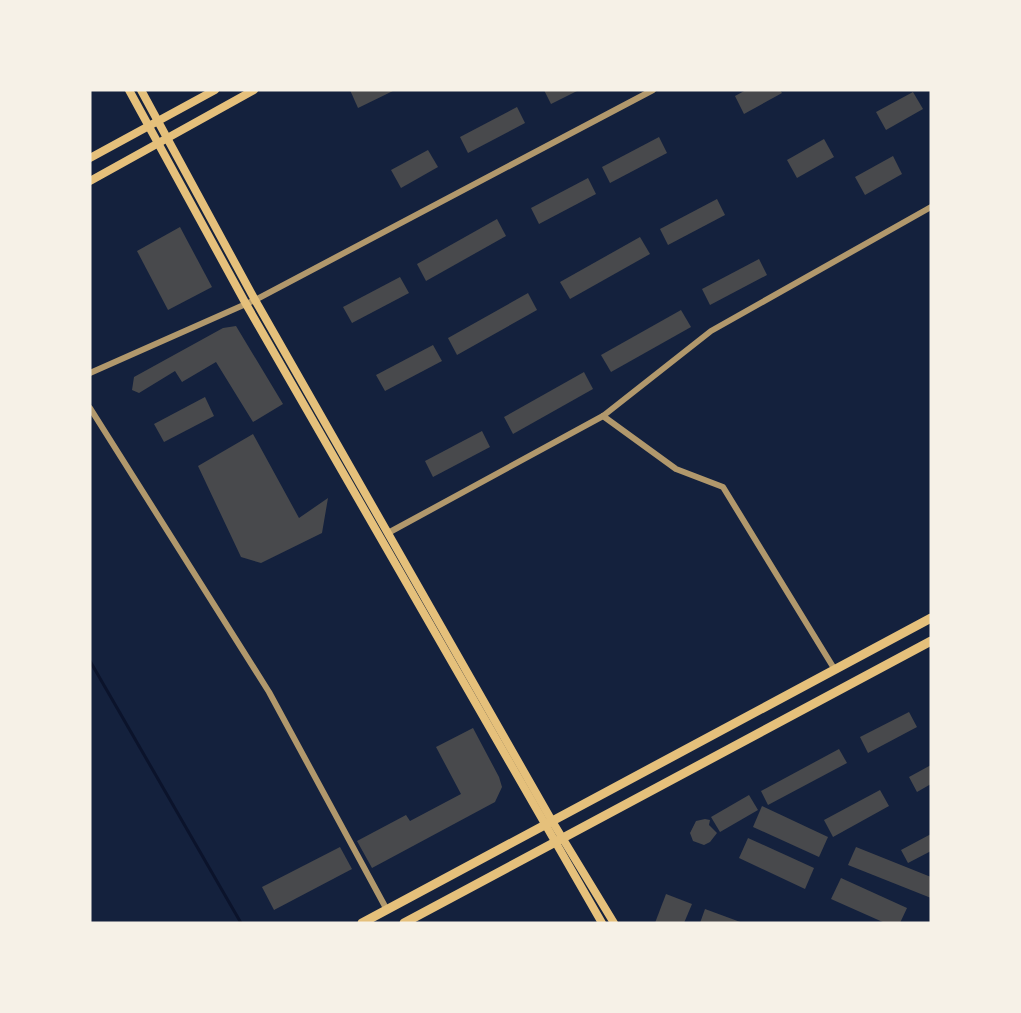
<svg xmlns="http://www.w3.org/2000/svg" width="1021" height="1013" font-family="'Fira Sans Condensed',sans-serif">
  <rect width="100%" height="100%" fill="#14213d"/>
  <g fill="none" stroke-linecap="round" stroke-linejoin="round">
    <path stroke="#0b132b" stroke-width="3" d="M90,661l151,262"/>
  </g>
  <g fill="#48494c">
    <path d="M350,90h45l-37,18z"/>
    <path d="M544,90h35l-28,14z"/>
    <path d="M746,90h34l2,3 -38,21 -9,-18z"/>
    <path d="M913,92l10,17 -37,21 -10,-18z"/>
    <path d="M517,107l8,16 -57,30 -8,-16z"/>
    <path d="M659,137l8,16 -57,30 -8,-16z"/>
    <path d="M824,139l10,18 -37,21 -10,-18z"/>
    <path d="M428,150l10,17 -37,21 -10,-18z"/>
    <path d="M893,156l9,18 -37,21 -10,-18z"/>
    <path d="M588,178l8,16 -57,30 -8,-16z"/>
    <path d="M717,199l8,16 -57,30 -8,-16z"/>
    <path d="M497,219l9,17 -80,45 -9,-17z"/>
    <path d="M180,227l32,60 -44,23 -31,-59z"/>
    <path d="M640,237l10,17 -80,45 -10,-17z"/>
    <path d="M759,259l8,16 -57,30 -8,-16z"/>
    <path d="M400,277l9,16 -57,30 -9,-16z"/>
    <path d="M528,293l9,17 -80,45 -9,-17z"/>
    <path d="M681,310l10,17 -80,45 -10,-17z"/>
    <path d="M236,326l47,78 -30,18 -37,-60 -34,20 -7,-11 -36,22 -7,-3 2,-13 89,-49z"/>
    <path d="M433,345l9,16 -57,30 -9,-16z"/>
    <path d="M584,372l9,17 -80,45 -9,-17z"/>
    <path d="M205,397l9,19 -50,26 -10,-18z"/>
    <path d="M482,431l8,16 -57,30 -8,-16z"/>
    <path d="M253,434l46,84 29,-20 -6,35 -61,30 -20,-6 -43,-91z"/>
    <path d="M909,712l8,15 -49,26 -8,-16z"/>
    <path d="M473,728l26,49 3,10 -7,15 -123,66 -15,-27 49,-26 4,6 51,-27 -25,-47z"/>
    <path d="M839,749l8,14 -79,42 -7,-14z"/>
    <path d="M931,765v19l-14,8 -8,-15z"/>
    <path d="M880,790l9,16 -56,31 -9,-17z"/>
    <path d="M749,795l9,15 -38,22 -9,-15z"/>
    <path d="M762,806l66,31 -9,20 -66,-30z"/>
    <path d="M705,819l5,1 -1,5 8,8 -7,9 -6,3 -11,-4 -3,-8 6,-12z"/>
    <path d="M931,834v17l-23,12 -7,-13z"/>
    <path d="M748,838l66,30 -9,21 -66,-31z"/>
    <path d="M340,847l12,22 -78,41 -12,-23z"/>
    <path d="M856,847l75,30v21l-83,-33z"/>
    <path d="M841,878l66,30 -7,15h-15l-54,-24z"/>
    <path d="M666,894l26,10 -8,19h-29z"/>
    <path d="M705,909l38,14h-43z"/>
  </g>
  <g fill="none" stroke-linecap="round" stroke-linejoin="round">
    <g stroke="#b1986c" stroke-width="6">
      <path d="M90,373l165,-73 398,-210"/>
      <path d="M90,408l179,284 118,218"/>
      <path d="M603,416l73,53 47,18 112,183"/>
      <path d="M388,533l215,-117 108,-85 220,-124"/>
    </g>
    <g stroke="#e5c07b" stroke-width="8">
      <path d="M129,90l117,214 356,619"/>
      <path d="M141,90l114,210 297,521 62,102"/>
      <path d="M90,158l125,-68"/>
      <path d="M90,181l164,-91"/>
    </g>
    <g stroke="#e5c07b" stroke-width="9">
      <path d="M362,923l569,-305"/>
      <path d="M404,923l527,-282"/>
    </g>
  </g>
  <rect width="1021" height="1013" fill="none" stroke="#f6f1e7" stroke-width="183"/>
</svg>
